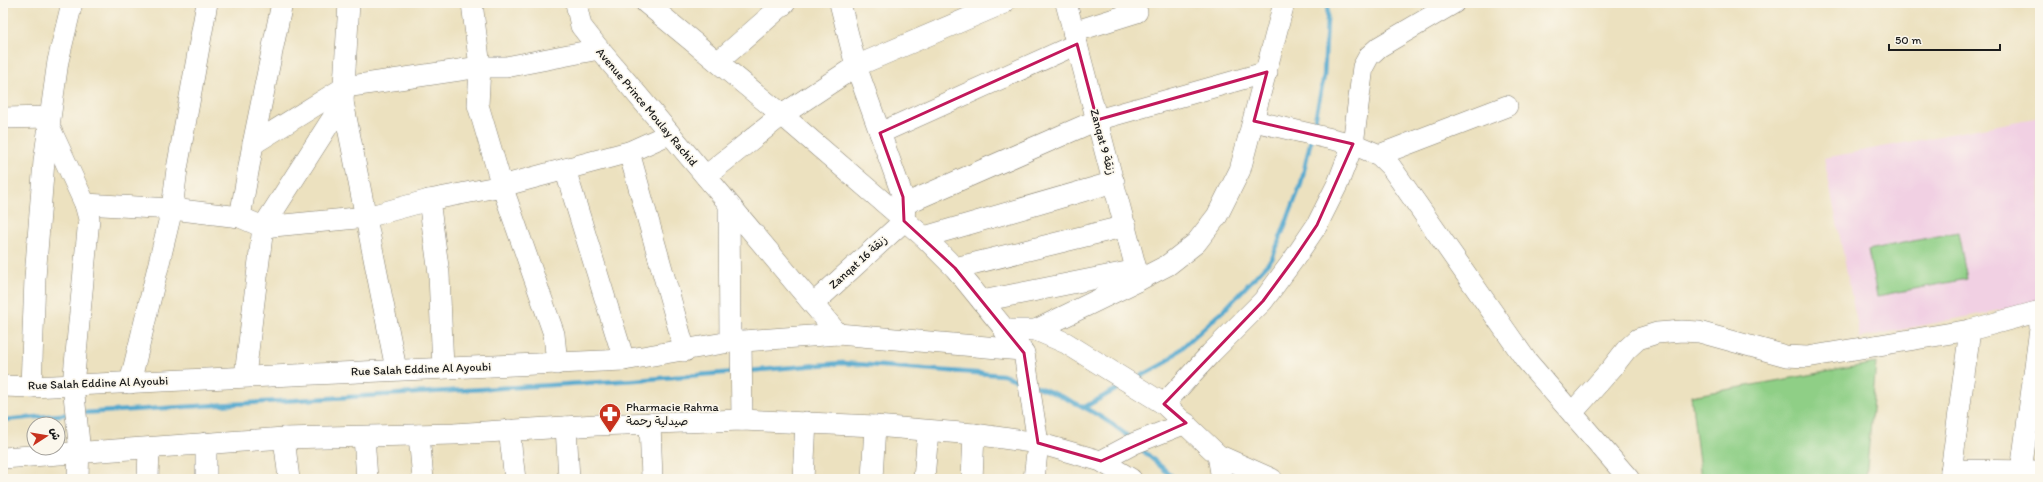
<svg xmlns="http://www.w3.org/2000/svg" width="2043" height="482" font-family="Itim,'Playpen Sans Arabic',sans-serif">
  <rect width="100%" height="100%" fill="#fbf7ec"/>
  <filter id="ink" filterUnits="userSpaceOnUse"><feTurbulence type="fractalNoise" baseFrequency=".025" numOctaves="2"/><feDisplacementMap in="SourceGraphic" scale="8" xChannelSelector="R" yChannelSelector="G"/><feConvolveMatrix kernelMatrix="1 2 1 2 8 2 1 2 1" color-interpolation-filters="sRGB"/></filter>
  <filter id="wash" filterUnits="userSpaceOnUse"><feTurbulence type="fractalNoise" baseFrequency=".012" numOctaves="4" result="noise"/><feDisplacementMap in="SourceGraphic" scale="16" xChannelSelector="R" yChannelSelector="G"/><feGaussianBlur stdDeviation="0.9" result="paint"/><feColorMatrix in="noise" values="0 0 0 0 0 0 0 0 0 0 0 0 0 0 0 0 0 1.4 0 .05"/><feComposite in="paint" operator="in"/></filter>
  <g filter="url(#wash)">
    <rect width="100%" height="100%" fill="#ece1bf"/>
    <path fill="#f1d0e3" d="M2040,117v185l-180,36 -36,-180z"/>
    <g fill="#8fcf86" stroke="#567651">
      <path d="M1958,232l9,47 -90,17 -9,-46z"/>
      <path d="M1876,363l-10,116h-165l-10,-83z"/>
    </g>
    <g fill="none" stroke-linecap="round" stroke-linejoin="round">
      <g stroke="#52a8ce" stroke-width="4.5">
        <path d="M1313,130l11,-54 4,-73"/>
        <path d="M747,371l95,-8 161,12 19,7"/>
        <path d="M1136,379l29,-16 62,-56 45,-48 29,-75 10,-45"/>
        <path d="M1035,386c33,12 69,29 96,53"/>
        <path d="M1083,408l41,-23"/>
        <path d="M81,413l555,-33 100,-8"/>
        <path d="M3,420l68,-6"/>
        <path d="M1139,447l36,32"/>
      </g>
    </g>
  </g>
  <g filter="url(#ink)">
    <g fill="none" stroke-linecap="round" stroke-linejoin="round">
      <g stroke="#847e6e" stroke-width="22">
        <g id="minor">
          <path d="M72,3l-14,58 -9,65 36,78 4,15 -16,166 6,58 -1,36"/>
          <path d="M349,3l-6,99 53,267"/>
          <path d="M472,3l8,64 -2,38 24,81 52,148 3,30"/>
          <path d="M576,3l5,23 18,23 239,285"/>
          <path d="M646,3l136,112 142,122 31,31 69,85 14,90 63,18 30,18"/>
          <path d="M1066,3l73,277"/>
          <path d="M1073,32l64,-20"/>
          <path d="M719,61l66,-58"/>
          <path d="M3,118l46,-1"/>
          <path d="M1254,121l99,23 26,11 12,12 135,193 103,119"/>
          <path d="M880,133l197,-89"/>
          <path d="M253,144l92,-57 135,-20h26l93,-18"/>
          <path d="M629,152l56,199"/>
          <path d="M1379,155l128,-49"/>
          <path d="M565,169l59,191"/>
          <path d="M706,176l76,-61 74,-49 148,-63"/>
          <path d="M429,200l10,74 4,94"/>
          <path d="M85,204l87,5 68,8 23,10 104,-10 62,-17 73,-14 127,-34 40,-18"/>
          <path d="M905,204l192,-84 170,-48"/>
          <path d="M729,205l1,137"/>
          <path d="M240,217l13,-73 29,-141"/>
          <path d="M924,237l190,-55"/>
          <path d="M955,268l171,-42"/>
          <path d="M982,301l155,-31"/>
          <path d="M813,304l91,-83 1,-17 -2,-7 -47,-131 -16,-63"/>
          <path d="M1004,330h32l30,13 98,61 47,-51 52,-52 31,-42 23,-34 21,-42 15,-39 10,-77 6,-11 10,-9 75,-44"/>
          <path d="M1036,330l103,-50 29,-15 28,-22 21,-27 23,-46 44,-167"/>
          <path d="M741,341l1,79"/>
          <path d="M245,376l18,-149 80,-125"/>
          <path d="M130,383l42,-174 5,-40 30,-166"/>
          <path d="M3,386l28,1 593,-27 106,-18 108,-8 183,16"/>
          <path d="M31,387l4,-109 9,-117 5,-35"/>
          <path d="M1164,404l54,51 54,24"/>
          <path d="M1572,413l40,-45 14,-18 12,-11 19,-6 25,-2 17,1 87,24 21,1 163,-27"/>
          <path d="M650,423l2,56"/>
          <path d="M566,427l3,52"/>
          <path d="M509,430l6,49"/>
          <path d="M419,435l4,44"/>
          <path d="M364,437l3,42"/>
          <path d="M284,438l5,41"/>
          <path d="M1218,455l4,24"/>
          <path d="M3,458l281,-20 170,-4 142,-9 146,-5 133,6 99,8 64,9 -4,36"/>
          <path d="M1101,461l34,-18 51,-20"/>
          <path d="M1951,470l89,1"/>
          <path d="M148,479l1,-31"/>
          <path d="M206,479v-36"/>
          <path d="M803,479l3,-57"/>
          <path d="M872,479l3,-53"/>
          <path d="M924,479l4,-48"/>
          <path d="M972,479l2,-45"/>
          <path d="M1950,479l20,-149 70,-19"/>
          <path d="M2020,479l20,-150 -1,-17"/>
        </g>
      </g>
      <use href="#minor" stroke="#fff" stroke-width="21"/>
    </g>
  </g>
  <path fill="none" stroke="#c2185b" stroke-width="3" stroke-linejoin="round" d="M1077,44l20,76 170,-48 -13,49 99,23 -36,81 -23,34 -31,42 -99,103 22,19 -85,38 -63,-18 -14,-90 -69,-85 -51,-47 -1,-24 -23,-64z"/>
  <defs>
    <g id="pharmacy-pin" transform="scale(1.15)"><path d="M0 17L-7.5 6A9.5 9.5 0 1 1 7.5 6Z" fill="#c8321e" stroke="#fbf7ec"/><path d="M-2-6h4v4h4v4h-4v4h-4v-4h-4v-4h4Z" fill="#fff"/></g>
  </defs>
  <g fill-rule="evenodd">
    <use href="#pharmacy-pin" x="610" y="414"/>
  </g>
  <g text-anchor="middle" stroke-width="3.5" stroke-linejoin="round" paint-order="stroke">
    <g font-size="12" fill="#1c1c1c" stroke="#fbf7ec">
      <text transform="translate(647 107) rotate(50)" y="4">Avenue Prince Moulay Rachid</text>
      <text transform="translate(1103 142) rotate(75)" y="4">Zanqat 9 زنقة</text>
      <text transform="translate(858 262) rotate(-42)" y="4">Zanqat 16 زنقة</text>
      <text transform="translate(421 369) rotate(-2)" y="4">Rue Salah Eddine Al Ayoubi</text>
      <text transform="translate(98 383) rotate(-2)" y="4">Rue Salah Eddine Al Ayoubi</text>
    </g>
    <g font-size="12" fill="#1c1c1c" stroke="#fbf7ec" text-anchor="start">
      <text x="626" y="411">Pharmacie Rahma<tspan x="626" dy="14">صيدلية رحمة</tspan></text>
    </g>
  </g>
  <rect width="2043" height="482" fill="none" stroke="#fbf7ec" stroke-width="16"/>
  <g transform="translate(46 436) rotate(78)"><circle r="19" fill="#fbf7ec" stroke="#a29f99"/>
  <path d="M0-3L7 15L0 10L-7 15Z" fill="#c8321e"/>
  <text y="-6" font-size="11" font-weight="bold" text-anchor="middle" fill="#1c1c1c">ش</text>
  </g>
  <path d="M1889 44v6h111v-6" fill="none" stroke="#1c1c1c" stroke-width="2"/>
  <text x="1895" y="44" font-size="12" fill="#1c1c1c" stroke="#fbf7ec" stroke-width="3" paint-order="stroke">50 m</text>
</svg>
